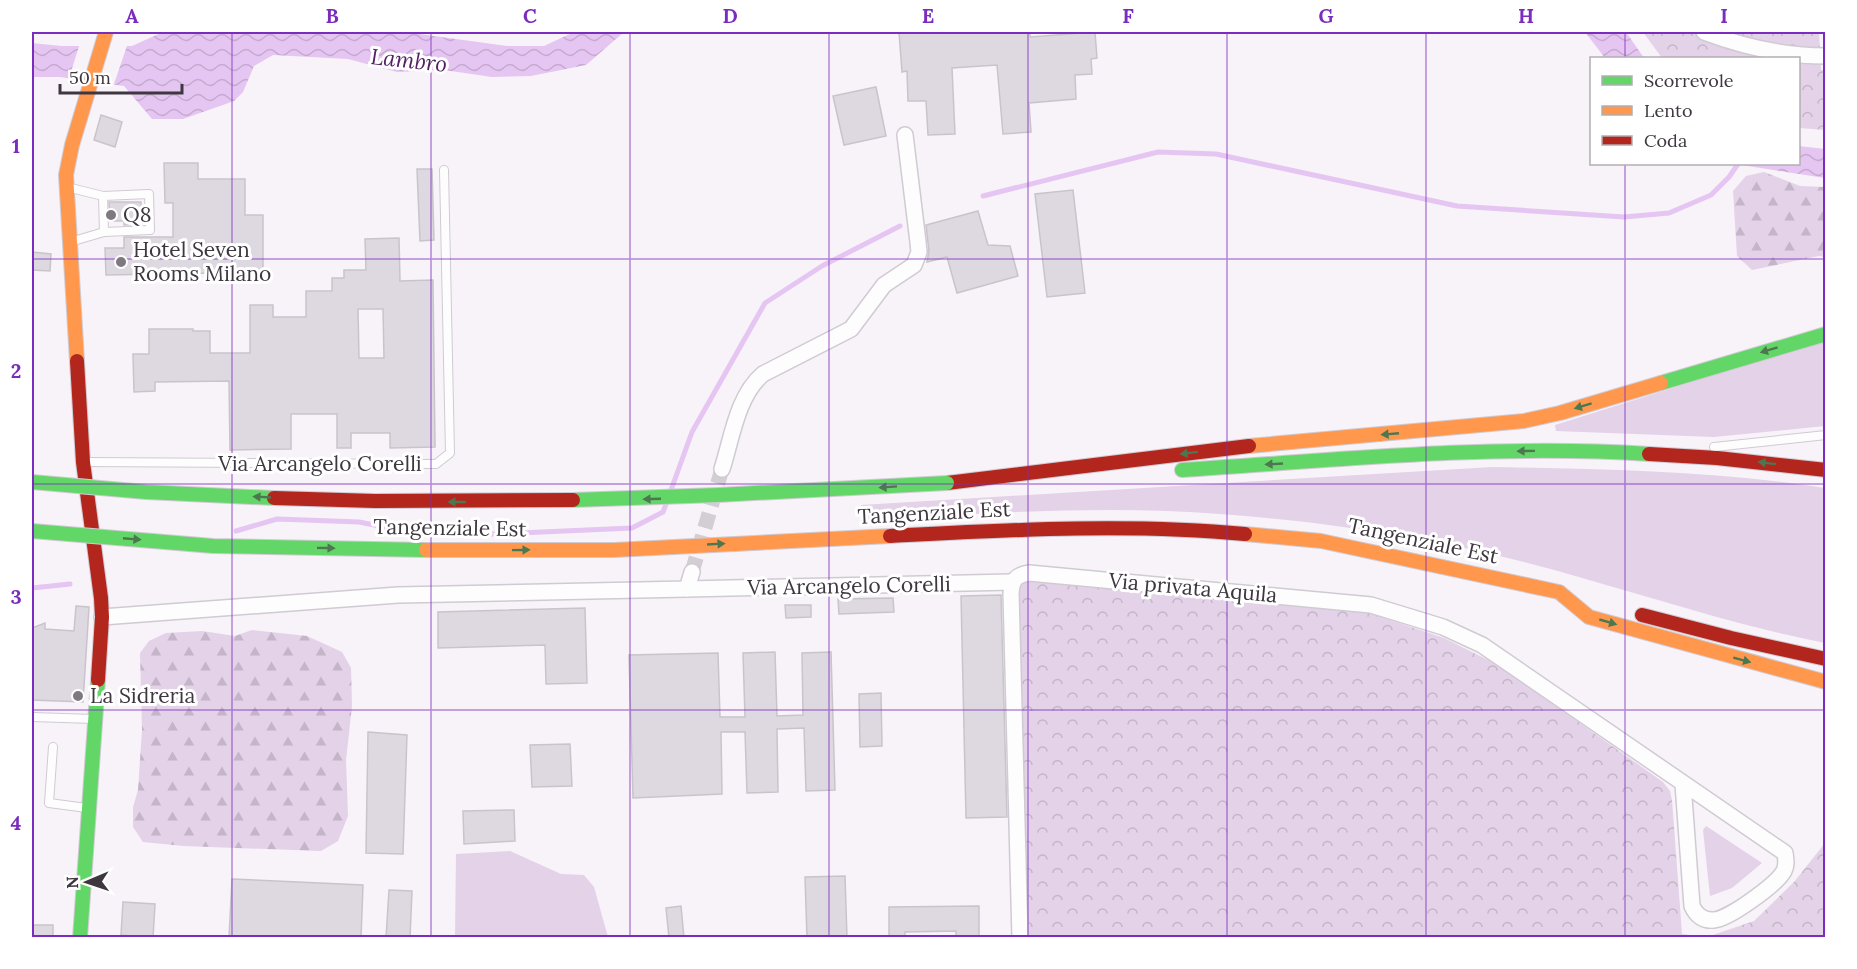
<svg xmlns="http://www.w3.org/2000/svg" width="1857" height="969" font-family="Lora,serif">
  <defs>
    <pattern id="forest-firs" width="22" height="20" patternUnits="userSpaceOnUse" patternTransform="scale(1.5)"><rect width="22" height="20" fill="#e3d2e8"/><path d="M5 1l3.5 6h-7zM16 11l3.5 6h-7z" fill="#c4b5c8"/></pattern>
    <pattern id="park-crowns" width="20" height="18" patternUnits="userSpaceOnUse" patternTransform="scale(1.5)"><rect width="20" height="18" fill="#e3d2e8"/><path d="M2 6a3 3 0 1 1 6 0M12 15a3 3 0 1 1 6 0" fill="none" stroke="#c4b5c8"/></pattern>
    <pattern id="water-waves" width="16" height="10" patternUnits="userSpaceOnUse" patternTransform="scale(1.5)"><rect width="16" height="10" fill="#e5c5f1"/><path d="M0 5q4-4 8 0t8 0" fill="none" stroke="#c6aad0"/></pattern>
  </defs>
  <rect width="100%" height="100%" fill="#f8f2f9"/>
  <g fill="#e3d2e8">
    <path d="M1825,340v86l-111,11 -158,-6 -1,-6z"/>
    <path d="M1492,467c111,2 223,4 333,21v155c-128,-25 -251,-74 -380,-99 -91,-18 -184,-29 -277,-33 -102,-4 -203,4 -305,9l-2,-15z"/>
    <path d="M1706,826l56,37 -30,25 -22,8 -7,-66z"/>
    <path d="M510,851l51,23 23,1 10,12 14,50h-153l1,-83z"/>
  </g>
  <g fill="url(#forest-firs)">
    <path d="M1764,172l36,14 25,1v70l-6,-1 -67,14 -15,-14 -4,-65 13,-15z"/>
    <path d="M252,630l55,6 35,16 9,16 1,38 -6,54 2,56 -10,25 -17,10 -137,-5 -41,-4 -10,-15v-20l5,-17 4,-60 -2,-77 9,-12 17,-8 36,-2 33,5z"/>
  </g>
  <g fill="url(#park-crowns)">
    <path d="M1643,32h176l2,38h4v60l-26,-2 -1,-70h-136z"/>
    <path d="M1031,579l335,33 78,26 54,27 165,117 7,9 2,9 10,134 25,3 47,-16 40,-39 31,-39v94h-799l-8,-334c1,-12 1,-20 13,-24z"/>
  </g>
  <g fill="url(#water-waves)">
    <path d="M163,32h242l102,14h37l30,-14h50l-38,33 -55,11 -39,1 -48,-7 -47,2 -49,-13 -75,-4 -19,11 -11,26 -9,9 -51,18h-31l-28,-33 -64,-9h-28v-34l29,3h71z"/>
    <path d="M1585,32h41l18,26h-39z"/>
    <path d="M1799,146l26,3v29l-90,-14h63z"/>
  </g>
  <path fill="#f8f2f9" d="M80,43h48l-15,44 -45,-6z"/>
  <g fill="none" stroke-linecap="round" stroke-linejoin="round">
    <g stroke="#e5c5f1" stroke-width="5">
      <path d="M983,196l175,-44 58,2 241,52 167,11 45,-4 42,-18 18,-18 9,-13"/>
      <path d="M671,490l21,-58 73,-129 57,-37 78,-40"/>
      <path d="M236,531l41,-12 82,3 40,8 73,5 160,-7 31,-16 3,-8"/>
      <path d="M32,588l38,-4"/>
    </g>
  </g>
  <g fill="#ded9e0" stroke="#c9c4cb" stroke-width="1.5" fill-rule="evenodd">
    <path d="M899,32h131v5l65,-5 2,26 -6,1 1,15 -17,1 1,24 -47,4 2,29 -28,2 -6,-69 -45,3 3,66 -27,1 -2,-34h-18l-1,-30 -5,1z"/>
    <path d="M876,87l10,49 -42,9 -11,-49z"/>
    <path d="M101,115l21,7 -7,25 -21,-7z"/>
    <path d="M164,163h34v16h47v36h18v57l-157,3 -1,-27h19v-11h49v-34h-8z"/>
    <path d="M417,169h15l2,71 -14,1z"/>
    <path d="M1073,190l12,103 -38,4 -12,-103z"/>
    <path d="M109,202h32v22l-17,1v-4h-14z"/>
    <path d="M978,211l10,34 22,1 8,30 -61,17 -10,-36 -20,5 2,-11 -3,-26z"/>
    <path d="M399,238l1,43 33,-1 2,167 -45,1v-15h-39v15h-14v-34h-46v35l-61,1 -1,-69 -74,1v9l-21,1 -1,-38h16v-25h44v2h17v22h40v-48h23v12h33v-26h26v-13h12v-8h22l-1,-31zM358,309h25l1,49h-25z"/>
    <path d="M32,252l19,2 -1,17 -18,-1z"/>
    <path d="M1001,595l6,222 -41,1 -5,-222z"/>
    <path d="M893,598l1,14 -55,2 -1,-15z"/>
    <path d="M785,605h26v12l-25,1z"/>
    <path d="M76,606l13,1 -6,95 -51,-2v-72l13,-5v6l29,2z"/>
    <path d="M585,608l2,75 -41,1 -1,-39 -107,3v-36z"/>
    <path d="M775,652l2,64 26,-1 -1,-62 29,-1 4,138 -29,1 -2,-63 -27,1 1,63 -31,1 -2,-61h-24l1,62 -89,4 -4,-143 89,-2 2,64h25l-2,-64z"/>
    <path d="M881,693l1,53 -22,1 -1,-53z"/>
    <path d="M368,732l39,3 -4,119 -37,-1z"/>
    <path d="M570,744l2,42 -40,1 -2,-42z"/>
    <path d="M514,810l1,31 -51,3 -1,-33z"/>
    <path d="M845,876l2,62h-40l-2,-61z"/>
    <path d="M232,879l131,6 -2,53h-132z"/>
    <path d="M389,890l23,1 -2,47h-24z"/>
    <path d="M123,902l32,2 -2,34 -32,-3z"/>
    <path d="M681,906l3,32h-15l-3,-30z"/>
    <path d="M979,906v32h-23v-7l-51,1v6h-16v-31z"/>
    <rect x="32" y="925" width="21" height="13"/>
  </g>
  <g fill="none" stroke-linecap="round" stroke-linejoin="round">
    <path stroke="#d3cdd4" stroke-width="15" stroke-dasharray="15 8" stroke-linecap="butt" d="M692,572l30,-103"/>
    <g stroke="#d0cbd2" stroke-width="10">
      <g id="lane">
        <path d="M67,187l36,9 46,-2 1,36 -46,2 -34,10"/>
        <path d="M103,196l1,36"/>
        <path d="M1714,447l112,-12"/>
        <path d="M84,462l352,2 14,-11 -6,-283"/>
        <path d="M32,717l62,2"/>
        <path d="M53,747l-4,56 38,5"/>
      </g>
    </g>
    <g stroke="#d0cbd2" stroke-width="18">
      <g id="street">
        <path d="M1704,32c40,15 79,24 122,24"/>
        <path d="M722,469c10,-31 15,-73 41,-95l88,-45 33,-44 30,-20 5,-13 -1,-10 -13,-107"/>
        <path d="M687,589l325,-7"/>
        <path d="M102,617l296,-22 289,-6 5,-17"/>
        <path d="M1020,938l-9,-345c1,-13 5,-18 18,-20l342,32 72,22 39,18 303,208c1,7 2,12 -1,18 -7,13 -55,48 -70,49 -11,1 -18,-5 -22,-14l-9,-122"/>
      </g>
    </g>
    <g stroke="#d0cbd2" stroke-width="16">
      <g id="fast">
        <path d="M1661,383l165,-49"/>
        <path d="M1182,470c155,-10 311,-26 467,-16"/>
        <path d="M80,938l18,-258"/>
      </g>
    </g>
    <g stroke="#d0cbd2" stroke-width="16">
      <g id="slow">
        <path d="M77,361l-11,-186 6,-30 34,-113"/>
        <path d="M1249,446l275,-25 36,-8 101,-30"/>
        <path d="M1559,592l30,25 237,65"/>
      </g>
    </g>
    <g stroke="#d0cbd2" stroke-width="16">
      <g id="jam">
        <path d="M77,361l6,101 18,136 1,19 -4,63"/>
        <path d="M1649,454l68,4 109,12"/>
        <path d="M947,483l302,-37"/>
        <path d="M1642,615l89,23 95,21"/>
      </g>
    </g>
    <use href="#lane" stroke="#fefdfe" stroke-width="8"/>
    <use href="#street" stroke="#fefdfe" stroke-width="15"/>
    <use href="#fast" stroke="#63d668" stroke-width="14"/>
    <use href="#slow" stroke="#ff974d" stroke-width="14"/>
    <use href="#jam" stroke="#b3261e" stroke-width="14"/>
    <g stroke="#d0cbd2" stroke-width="16" stroke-linecap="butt">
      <g id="fast-bridge">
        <path d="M32,482l114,10 128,6"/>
        <path d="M573,500l145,-5 229,-12"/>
        <path d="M32,531l181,15 213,4"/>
      </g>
    </g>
    <g stroke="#d0cbd2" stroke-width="16" stroke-linecap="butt">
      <g id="slow-bridge">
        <path d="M1245,534l76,7 238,51"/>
        <path d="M426,550h188l276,-14"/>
      </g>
    </g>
    <g stroke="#d0cbd2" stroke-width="16" stroke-linecap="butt">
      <g id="jam-bridge">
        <path d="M274,498l101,3 198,-1"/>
        <path d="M890,536c118,-6 237,-13 355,-2"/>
      </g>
    </g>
    <use href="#fast-bridge" stroke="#63d668" stroke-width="14"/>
    <use href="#slow-bridge" stroke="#ff974d" stroke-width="14"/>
    <use href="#jam-bridge" stroke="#b3261e" stroke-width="14"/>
  </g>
  <defs><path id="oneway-solid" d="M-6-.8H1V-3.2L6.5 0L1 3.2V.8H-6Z" transform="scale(1.5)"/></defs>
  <g fill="#4d7750">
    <use href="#oneway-solid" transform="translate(1769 350) rotate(163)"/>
    <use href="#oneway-solid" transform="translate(1583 406) rotate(163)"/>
    <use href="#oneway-solid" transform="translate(1390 434) rotate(175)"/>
    <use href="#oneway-solid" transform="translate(1526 451) rotate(179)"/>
    <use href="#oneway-solid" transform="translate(1189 453) rotate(173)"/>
    <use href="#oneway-solid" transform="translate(1767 463) rotate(-173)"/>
    <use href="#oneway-solid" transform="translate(1274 464) rotate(177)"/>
    <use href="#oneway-solid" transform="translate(888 487) rotate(176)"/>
    <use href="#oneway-solid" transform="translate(262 497) rotate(-177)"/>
    <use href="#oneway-solid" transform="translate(652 499) rotate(178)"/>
    <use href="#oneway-solid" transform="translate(457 502) rotate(180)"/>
    <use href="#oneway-solid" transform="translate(132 539) rotate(5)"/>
    <use href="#oneway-solid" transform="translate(716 544) rotate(-3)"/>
    <use href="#oneway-solid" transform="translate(326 548) rotate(1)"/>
    <use href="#oneway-solid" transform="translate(521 550) rotate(-1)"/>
    <use href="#oneway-solid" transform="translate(1608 622) rotate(16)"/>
    <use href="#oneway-solid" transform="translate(1742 660) rotate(15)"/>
  </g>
  <path fill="none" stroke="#7b2cbf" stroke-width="1.5" stroke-opacity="0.55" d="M232,32v906M431,32v906M630,32v906M829,32v906M1028,32v906M1227,32v906M1426,32v906M1625,32v26M1625,164v774M32,259h1794M32,484h1794M32,710h1794"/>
  <g fill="#7f7881" stroke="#fff" stroke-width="2">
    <circle cx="111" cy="215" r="6"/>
    <circle cx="121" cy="262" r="6"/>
    <circle cx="78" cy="696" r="6"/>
  </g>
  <g text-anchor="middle" stroke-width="6" stroke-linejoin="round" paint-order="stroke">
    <g font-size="21" fill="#3e3740" stroke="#fff" text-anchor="start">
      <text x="123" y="222">Q8</text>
      <text x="133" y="257">Hotel Seven<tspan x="133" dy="24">Rooms Milano</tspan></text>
      <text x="90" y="703">La Sidreria</text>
    </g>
    <g font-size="21" fill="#3e3740" stroke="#fff">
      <text x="320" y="471">Via Arcangelo Corelli</text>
      <text transform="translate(934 513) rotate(-3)" y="7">Tangenziale Est</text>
      <text transform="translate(450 528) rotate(1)" y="7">Tangenziale Est</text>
      <text transform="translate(1423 541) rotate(12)" y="7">Tangenziale Est</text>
      <text transform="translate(849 586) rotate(-1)" y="7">Via Arcangelo Corelli</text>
      <text transform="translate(1193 588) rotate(5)" y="7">Via privata Aquila</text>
    </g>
    <g font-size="22" font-style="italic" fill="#532064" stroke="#fff">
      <text transform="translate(409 60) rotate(6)" y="8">Lambro</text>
    </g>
  </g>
  <rect width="1857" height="969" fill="none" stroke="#ffffff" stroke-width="66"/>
  <rect x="1590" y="57" width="210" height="108" fill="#ffffff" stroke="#b2afb3" stroke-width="1.5"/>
  <rect x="1602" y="76" width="30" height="9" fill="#63d668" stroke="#b2afb3" stroke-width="1.5"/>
  <text x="1644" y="87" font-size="18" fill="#3e3740">Scorrevole</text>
  <rect x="1602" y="106" width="30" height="9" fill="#ff974d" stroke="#b2afb3" stroke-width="1.5"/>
  <text x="1644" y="117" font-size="18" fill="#3e3740">Lento</text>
  <rect x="1602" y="136" width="30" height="9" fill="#b3261e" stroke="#b2afb3" stroke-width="1.5"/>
  <text x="1644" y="147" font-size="18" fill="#3e3740">Coda</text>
  <g transform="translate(87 882) rotate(268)" stroke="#ffffff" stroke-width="4.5" paint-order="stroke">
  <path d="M0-4.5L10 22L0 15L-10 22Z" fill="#3e3740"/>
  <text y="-9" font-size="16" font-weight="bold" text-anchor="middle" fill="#3e3740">N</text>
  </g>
  <path d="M60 84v9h122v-9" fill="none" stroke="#3e3740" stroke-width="3"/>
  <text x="69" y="84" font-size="18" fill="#3e3740" stroke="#ffffff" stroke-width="4.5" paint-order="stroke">50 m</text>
  <rect x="33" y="33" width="1791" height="903" fill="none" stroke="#7b2cbf" stroke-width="2"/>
  <g font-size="20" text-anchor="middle" font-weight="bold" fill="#7b2cbf">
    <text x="132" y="23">A</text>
    <text x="332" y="23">B</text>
    <text x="530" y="23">C</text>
    <text x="730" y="23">D</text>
    <text x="928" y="23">E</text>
    <text x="1128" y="23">F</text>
    <text x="1326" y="23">G</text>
    <text x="1526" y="23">H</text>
    <text x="1724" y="23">I</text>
    <text x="16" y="153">1</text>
    <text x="16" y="378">2</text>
    <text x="16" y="604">3</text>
    <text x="16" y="830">4</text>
  </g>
</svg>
